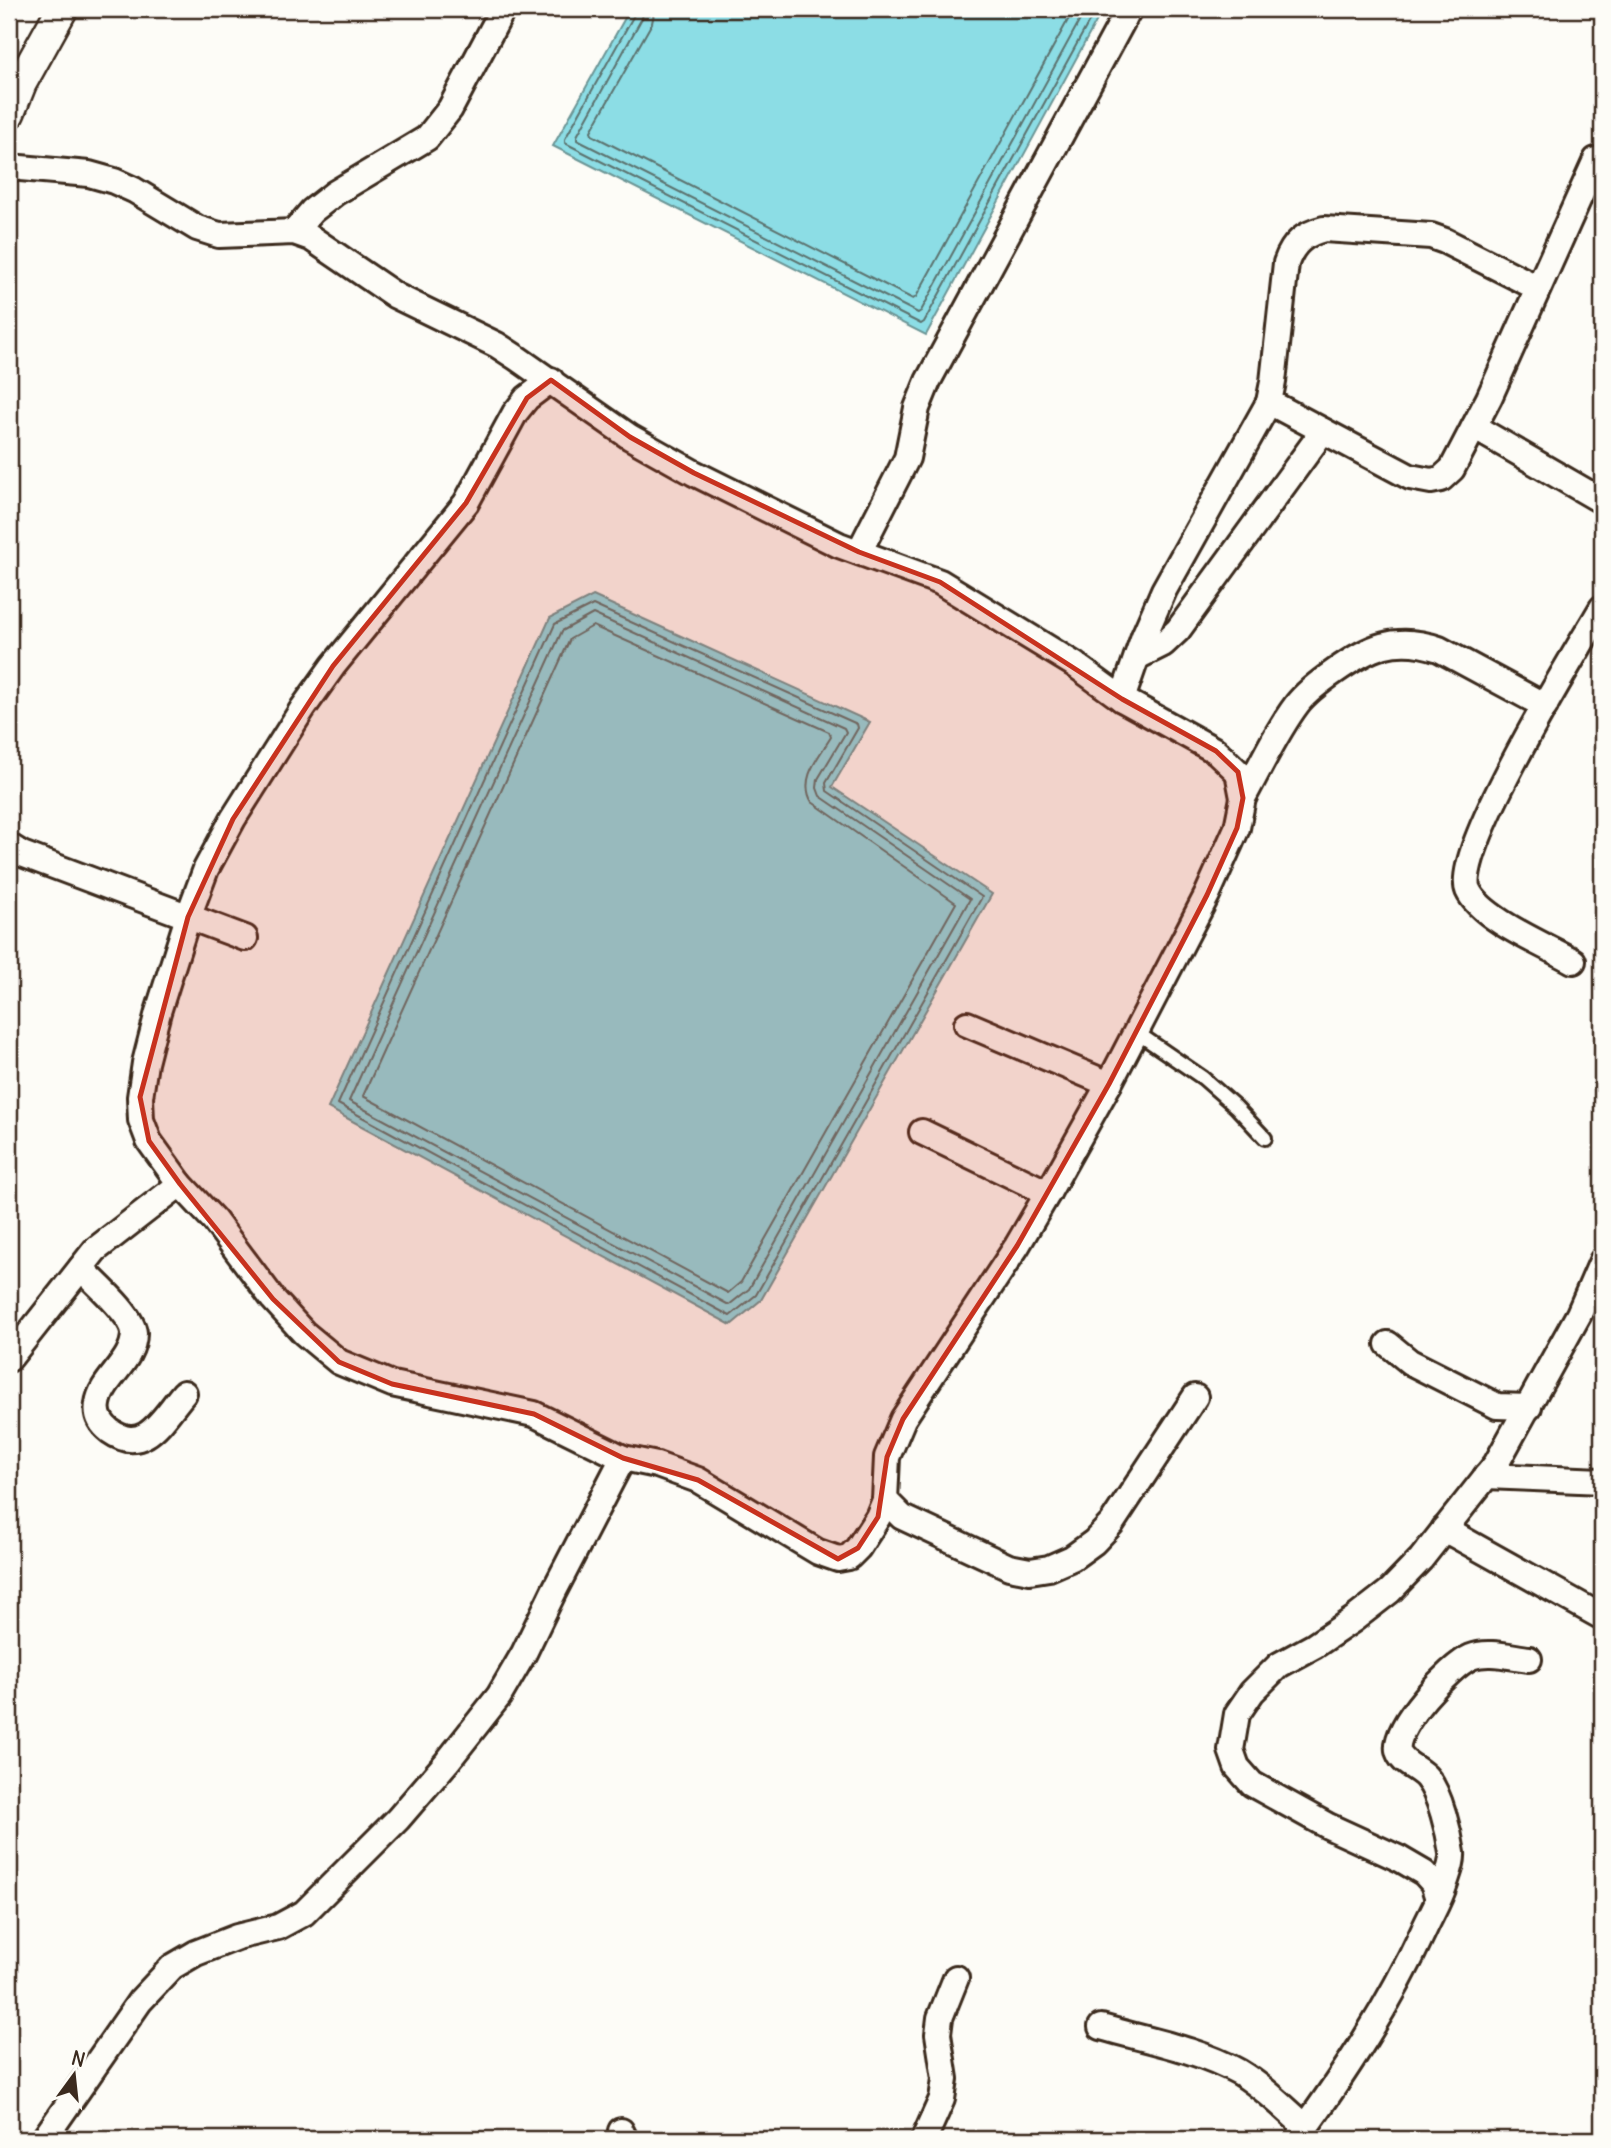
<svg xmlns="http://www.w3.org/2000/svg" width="1611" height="2148" font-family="Delius,sans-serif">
  <rect width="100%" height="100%" fill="#fdfcf7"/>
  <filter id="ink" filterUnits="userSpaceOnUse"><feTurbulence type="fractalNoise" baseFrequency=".0143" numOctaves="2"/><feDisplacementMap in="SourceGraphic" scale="14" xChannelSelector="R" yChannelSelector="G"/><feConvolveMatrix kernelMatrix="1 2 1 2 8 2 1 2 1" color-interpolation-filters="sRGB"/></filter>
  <g filter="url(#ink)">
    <g fill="#8cdde5" stroke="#6c9595" stroke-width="2">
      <path d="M630,9h473l-177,326 -373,-189z"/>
      <path d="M593,596l277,126 -38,65 160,107 -231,406 -30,25 -403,-217 222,-490z"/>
    </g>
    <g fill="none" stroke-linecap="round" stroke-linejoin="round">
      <g stroke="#5b726e" stroke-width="2">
        <path d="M635,9l-1,6 -69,124v4l356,181 3,-2 172,-313"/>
        <path d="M644,9l-2,9 -65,118v4l341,173 3,-2 165,-302"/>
        <path d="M655,9l-3,14 -61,108 1,4 321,164 3,-2 158,-288"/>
        <path d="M593,605l264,119 1,4 -32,55 1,8 155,106 -226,398 -26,21 -392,-212 217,-480z"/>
        <path d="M593,614l251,114 2,4 -28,47 -1,9 3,8 150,103 -221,390 -20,16 -380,-204 213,-470z"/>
        <path d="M593,626l236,106 2,5c-12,20 -33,42 -19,65l144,101 -215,379 -13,11 -365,-197 207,-457z"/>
      </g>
      <g stroke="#3b2a1e" stroke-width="18">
        <path id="service" d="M1136,1032l67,46 33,29 29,31"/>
      </g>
      <g stroke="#3b2a1e" stroke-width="30">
        <g id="minor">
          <path d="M9,167l80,7 25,7 20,9 63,38 22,7 75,-3 17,6 85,58 101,49 20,13 113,79 64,36 145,72 101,37 134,82 48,35 94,52 22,21 5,26 -6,30 -30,67 -98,189 -61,109 -31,53 -114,173 -16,38 -2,43 -7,17 -20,31 -9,9 -11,2 -20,-7 -120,-72 -41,-15 -34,-7 -89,-44 -142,-30 -53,-22 -35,-29 -31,-34 -59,-79 -34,-36 -85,66 -86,109"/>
          <path d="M294,232l18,-21 23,-18 92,-55 23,-29 53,-100"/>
          <path d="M1269,402l141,75 21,4 10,-2 11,-10 37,-71 107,-238"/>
          <path d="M1474,427l128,74"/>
          <path d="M859,552l48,-94 10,-50 11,-27 201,-372"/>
          <path d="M1137,657l26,-13 15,-14 145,-199"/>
          <path d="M1122,699l22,-63 20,-46 105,-188 4,-20 13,-119c7,-20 18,-29 38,-34l107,7 14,5 93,47"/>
          <path d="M1243,798c17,-31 33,-66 54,-94 10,-13 24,-23 37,-32 35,-25 61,-38 105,-23l106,57"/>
          <path d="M9,846l13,8 223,84"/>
          <path d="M1573,961c-28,-16 -92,-42 -105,-71 -16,-37 109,-240 134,-282"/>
          <path d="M967,1024l142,60"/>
          <path d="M922,1132l126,61"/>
          <path d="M180,1184l-31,-43 -8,-21 -1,-23 5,-34 13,-51 30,-95 18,-48 27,-50 70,-111 30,-42 133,-163 49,-90 12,-15 24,-18"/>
          <path d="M81,1268c13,14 52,47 53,65 0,29 -33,46 -36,71 -2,11 3,20 12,27 35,25 53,-14 74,-38"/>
          <path d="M1388,1344l22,18 87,44 32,1"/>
          <path d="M1486,1476l116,5"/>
          <path d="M885,1500l17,17 107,50 21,4 19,-3 23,-10 22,-16 18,-19 83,-126"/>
          <path d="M1444,1529l158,88"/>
          <path d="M1438,1899l-5,-16 -9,-10 -24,-14 -72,-33 -76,-42 -15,-17 -6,-17 6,-36 15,-22 27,-27 35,-19 40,-27 36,-28 31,-32 75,-95 83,-150 23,-53"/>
          <path d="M1101,2027c45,13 97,22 138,45 25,15 45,36 67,55"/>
          <path d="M621,2131l4,8"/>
          <path d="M44,2139l96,-138 32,-34 24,-14 41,-16 41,-10 26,-14 94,-94 49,-57 52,-66 25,-43 30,-62 69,-133"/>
          <path d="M924,2139l18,-40 3,-20 -7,-45 2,-16 16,-40"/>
          <path d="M1297,2139c48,-66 92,-133 126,-207 7,-16 17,-32 22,-49 3,-9 8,-21 7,-30 -3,-21 -12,-59 -25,-75 -8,-10 -27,-15 -29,-28 -4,-24 52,-84 73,-93 17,-7 40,0 58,2"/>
        </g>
      </g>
      <g stroke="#3b2a1e" stroke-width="35">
        <path id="tertiary" d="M9,113l12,-30 41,-74"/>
      </g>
      <use href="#service" stroke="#fdfcf7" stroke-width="12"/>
      <use href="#minor" stroke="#fdfcf7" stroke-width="24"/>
      <use href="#tertiary" stroke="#fdfcf7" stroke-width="30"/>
    </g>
  </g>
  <path fill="#c8321e" fill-opacity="0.2" stroke="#c8321e" stroke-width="5" stroke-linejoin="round" d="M551,380l79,57 64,36 165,79 81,30 182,117 94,52 22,21 5,26 -6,30 -30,67 -98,189 -92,162 -114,173 -16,38 -9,60 -20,31 -20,11 -140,-79 -75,-22 -89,-44 -142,-30 -53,-22 -66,-63 -93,-115 -31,-43 -9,-44 48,-180 45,-98 100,-153 133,-163 61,-105z"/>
  <rect width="1611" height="2148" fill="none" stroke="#fdfcf7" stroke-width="35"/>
  <rect x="18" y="18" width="1576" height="2113" fill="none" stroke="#3b2a1e" stroke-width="2.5" filter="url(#ink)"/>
  <g transform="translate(74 2075) rotate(15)" stroke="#fdfcf7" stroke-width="5" paint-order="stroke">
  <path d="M0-5L12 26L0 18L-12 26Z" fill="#3b2a1e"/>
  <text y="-10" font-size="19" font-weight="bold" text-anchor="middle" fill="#3b2a1e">N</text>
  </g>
</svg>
